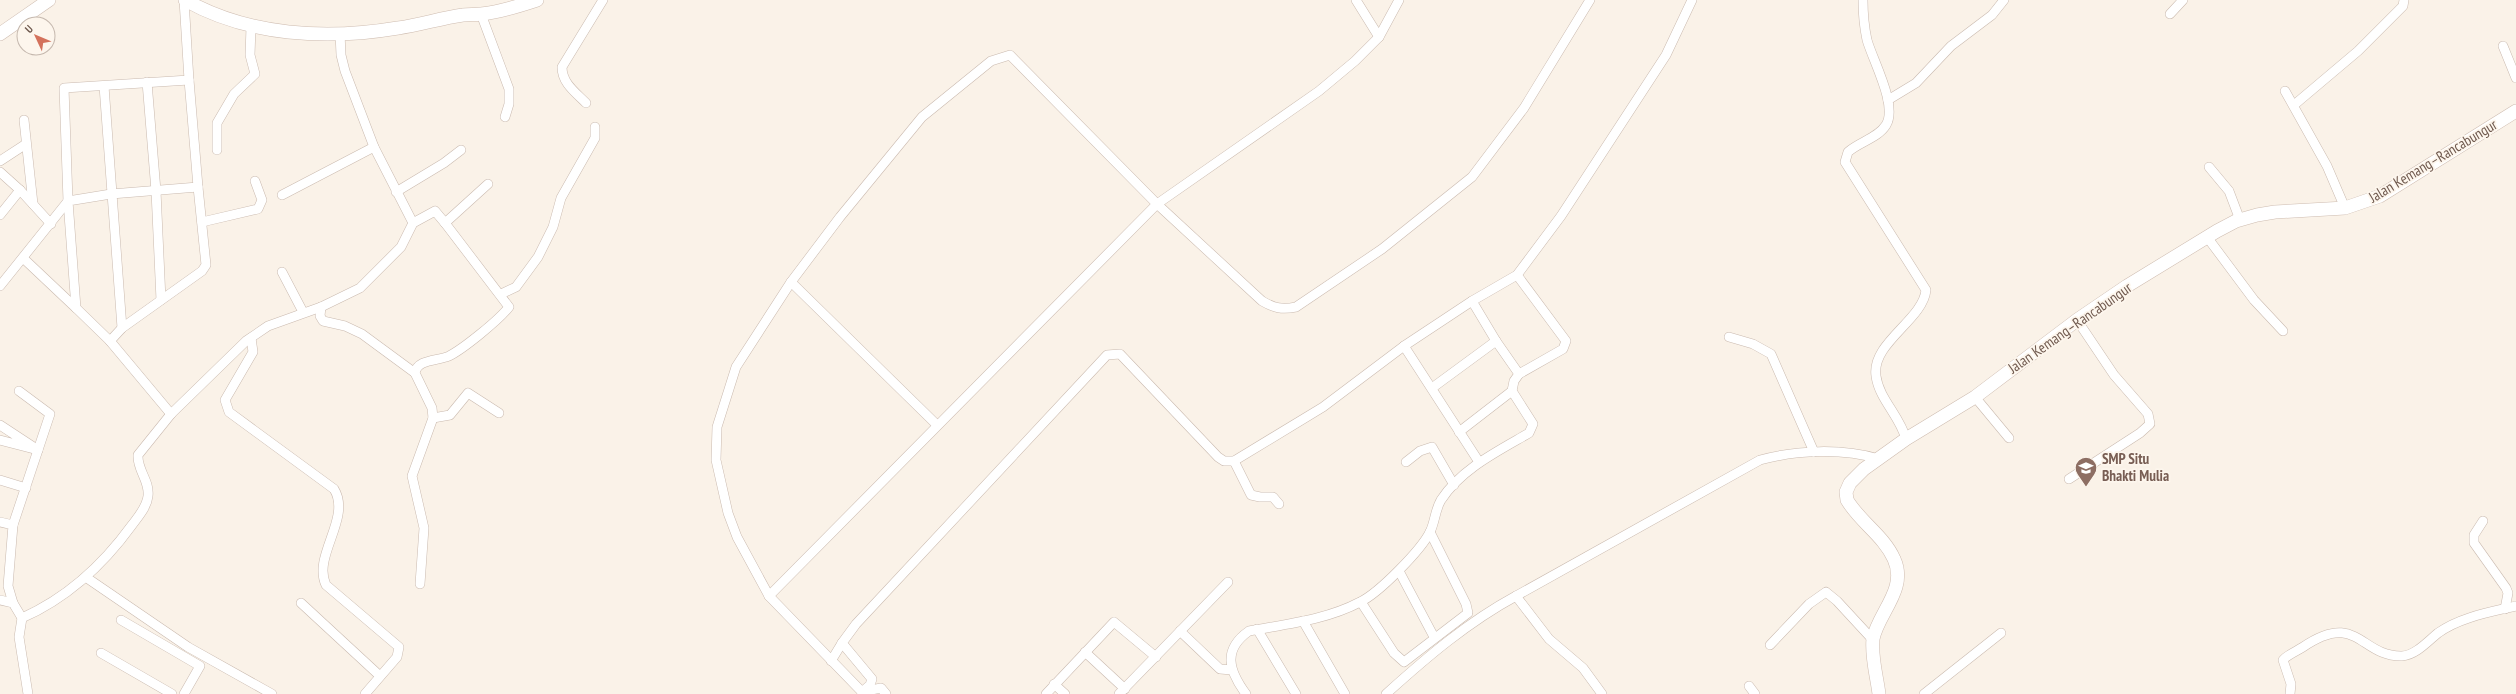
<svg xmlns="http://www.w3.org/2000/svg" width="2516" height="694" font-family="'PT Sans Narrow',sans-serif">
  <rect width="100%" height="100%" fill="#faf2e8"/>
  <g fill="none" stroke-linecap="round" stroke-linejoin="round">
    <g stroke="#cabaaf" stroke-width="10">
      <g id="street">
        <path d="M1356,0l23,37"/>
        <path d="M1863,0c0,14 1,26 4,40 6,21 31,66 19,85 -8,13 -27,17 -38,27l-3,10 81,128c-3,30 -55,53 -50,86 3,23 24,40 30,63"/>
        <path d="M481,14l28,75v15l-4,13"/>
        <path d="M2170,14l13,-14"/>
        <path d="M340,33l1,22 4,16 29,76 39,76"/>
        <path d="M2503,46l13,32"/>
        <path d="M147,82l9,109 5,109"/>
        <path d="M104,86l18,242"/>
        <path d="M2285,91l42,75 18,42"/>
        <path d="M1888,100l28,-17 35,-37 41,-31 12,-15"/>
        <path d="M586,103c-11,-11 -24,-20 -24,-36l41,-67"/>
        <path d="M2294,105l64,-54 45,-45 1,-6"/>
        <path d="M24,120l9,84"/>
        <path d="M217,150v-27l17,-29 21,-20 -5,-19 1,-28"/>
        <path d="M0,161l26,-17"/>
        <path d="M2209,167l20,24 11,29"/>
        <path d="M0,172l20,18 31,34"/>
        <path d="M396,192l48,-29 17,-13"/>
        <path d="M282,195l92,-48"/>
        <path d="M0,215l20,-25"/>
        <path d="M202,222l56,-13 4,-9 -7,-19"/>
        <path d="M2207,237l47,63 29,31"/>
        <path d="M23,258l53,50"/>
        <path d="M282,272l21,40"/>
        <path d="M1517,275l49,66 -3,8 -44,25"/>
        <path d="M791,282l146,143"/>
        <path d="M0,286l68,-85 -4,-113 125,-8 -5,-80"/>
        <path d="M501,294l15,-7 22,-30 15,-30 8,-29 34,-60v-11"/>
        <path d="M321,307l-1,9 3,5 22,5 17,8 53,39"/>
        <path d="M1729,337l24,7 18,10 43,98"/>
        <path d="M251,338l2,14 -28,48 4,12 105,77c18,29 -22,67 -8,96l73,62 -2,10 -32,37"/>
        <path d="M110,341l12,-13 80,-57 4,-6 -8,-78"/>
        <path d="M1404,346l75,116"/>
        <path d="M1432,388l64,-47 -24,-40"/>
        <path d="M1975,397l34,41"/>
        <path d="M171,414l-61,-73 -34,-33 -8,-107 43,-7 87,-7 -9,-107"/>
        <path d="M433,418l17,-3 18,-22 31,20"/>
        <path d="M0,425l38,25 -38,-10"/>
        <path d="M1459,432l53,-41"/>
        <path d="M1234,461l17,34 9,2h13l6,7"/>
        <path d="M1406,462l14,-11 12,-4 22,38"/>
        <path d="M2069,479l71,-46 10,-9 -2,-10 -34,-39 -37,-55"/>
        <path d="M0,480l26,8"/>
        <path d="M2483,521l-9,14v8l32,45 2,5 -3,16"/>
        <path d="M0,522l13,3 -5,61 5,17"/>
        <path d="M13,525l37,-111 -31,-23"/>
        <path d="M1399,571l35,66"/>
        <path d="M87,578l101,69 84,47"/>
        <path d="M420,584l4,-56 -12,-52 21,-58 -1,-10 -17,-35c2,-14 23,-12 34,-17 14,-7 50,-36 60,-49l-64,-84"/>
        <path d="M769,596l388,-392 162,-113 36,-30 24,-24 20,-37"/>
        <path d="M1516,596l244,-136c37,-10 82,-12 119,-1"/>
        <path d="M0,600l13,3 9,15"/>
        <path d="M1361,602l33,51 10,9 64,-49 -2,-9 -36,-72"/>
        <path d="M301,603l79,73"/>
        <path d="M121,620l79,46 -16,28"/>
        <path d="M1303,621l42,73"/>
        <path d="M1257,629l39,65"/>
        <path d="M1180,631l40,38 12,1"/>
        <path d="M1770,645l39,-41 17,-12 11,9 36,39"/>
        <path d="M1085,652l40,37"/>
        <path d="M101,653l71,41"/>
        <path d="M831,661l11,-18"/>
        <path d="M1054,684l11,10"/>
        <path d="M1749,686l6,8"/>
        <path d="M862,692l8,-7 2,-6 -30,-36 14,-19 251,-269 13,-1 98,103 6,4h10l89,-54 81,-61 68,-45 45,-26 44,-59 105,-161 26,-55"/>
        <path d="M862,692l19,-4 5,6"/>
        <path d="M28,694l-9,-57 3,-19c45,-20 81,-53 110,-93 6,-8 15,-18 16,-29 2,-15 -11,-26 -10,-41l33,-41 75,-73 22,-15 53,-19 39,-19 41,-41 12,-24 22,-12 10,12 43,-39"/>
        <path d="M864,694l-95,-98 -32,-59 -9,-24 -12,-53 1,-33 19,-60 55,-85 49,-65 82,-100 69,-56 19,-6 147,149 105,97c12,7 20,9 34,6l86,-58 90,-72 52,-69 66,-108"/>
        <path d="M1046,694l68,-72 42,35"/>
        <path d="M1119,694l109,-112"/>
        <path d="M1246,694c-17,-23 -24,-44 3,-63 37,-7 77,-11 111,-29 19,-9 61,-52 70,-70 5,-10 5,-22 11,-32 20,-31 57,-49 88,-67l4,-9 -21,-33 2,-10 5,-7 -23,-33"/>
        <path d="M1386,694c41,-37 82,-72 130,-98l33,43 34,29 19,26"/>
        <path d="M1924,694l77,-61"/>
        <path d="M2290,694l1,-10 -8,-24c4,-5 14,-9 20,-13 55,-37 57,10 99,9 14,-1 26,-15 36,-23 22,-16 53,-21 78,-27"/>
      </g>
    </g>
    <g stroke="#cebcb0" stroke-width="14">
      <g id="secondary">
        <path d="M185,0c64,36 141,40 213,28 22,-3 43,-10 65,-13 6,-1 12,0 18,-1 19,-2 38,-8 56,-14"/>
        <path d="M0,34l49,-34"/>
        <path d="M1879,694c-2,-17 -8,-37 -6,-55 5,-26 35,-50 21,-80 -10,-23 -34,-37 -47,-59l-1,-8 4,-9 14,-14 42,-30 69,-42 102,-77 50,-34 90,-55 19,-10 21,-6 18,-3 70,-4 35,-12 136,-85"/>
      </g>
    </g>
    <use href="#street" stroke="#fff" stroke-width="9"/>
    <use href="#secondary" stroke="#fff" stroke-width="13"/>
  </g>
  <defs>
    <g id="school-pin" transform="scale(1.15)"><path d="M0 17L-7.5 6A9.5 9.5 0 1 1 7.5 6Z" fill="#8d6e63" stroke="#fdf6ed"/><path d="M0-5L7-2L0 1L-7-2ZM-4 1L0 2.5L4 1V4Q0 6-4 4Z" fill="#fff"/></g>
  </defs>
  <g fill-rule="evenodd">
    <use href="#school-pin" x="2086" y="468"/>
  </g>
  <g text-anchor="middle" stroke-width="3.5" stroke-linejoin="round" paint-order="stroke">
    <g font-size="15" fill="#705a4f" stroke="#fdf6ed">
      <text transform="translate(2433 161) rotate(-31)" y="5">Jalan Kemang–Rancabungur</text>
      <text transform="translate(2070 328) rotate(-35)" y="5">Jalan Kemang–Rancabungur</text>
    </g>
    <g font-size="15" font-weight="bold" fill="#785e54" stroke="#fdf6ed" text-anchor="start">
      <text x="2102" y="464">SMP Situ<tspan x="2102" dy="17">Bhakti Mulia</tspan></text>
    </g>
  </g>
  <g transform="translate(36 36) rotate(314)"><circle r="19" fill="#fdf6ed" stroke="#c5b8ae"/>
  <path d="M0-3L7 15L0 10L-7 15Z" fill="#d4725c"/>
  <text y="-6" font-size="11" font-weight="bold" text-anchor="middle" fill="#705a4f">U</text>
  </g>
</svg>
